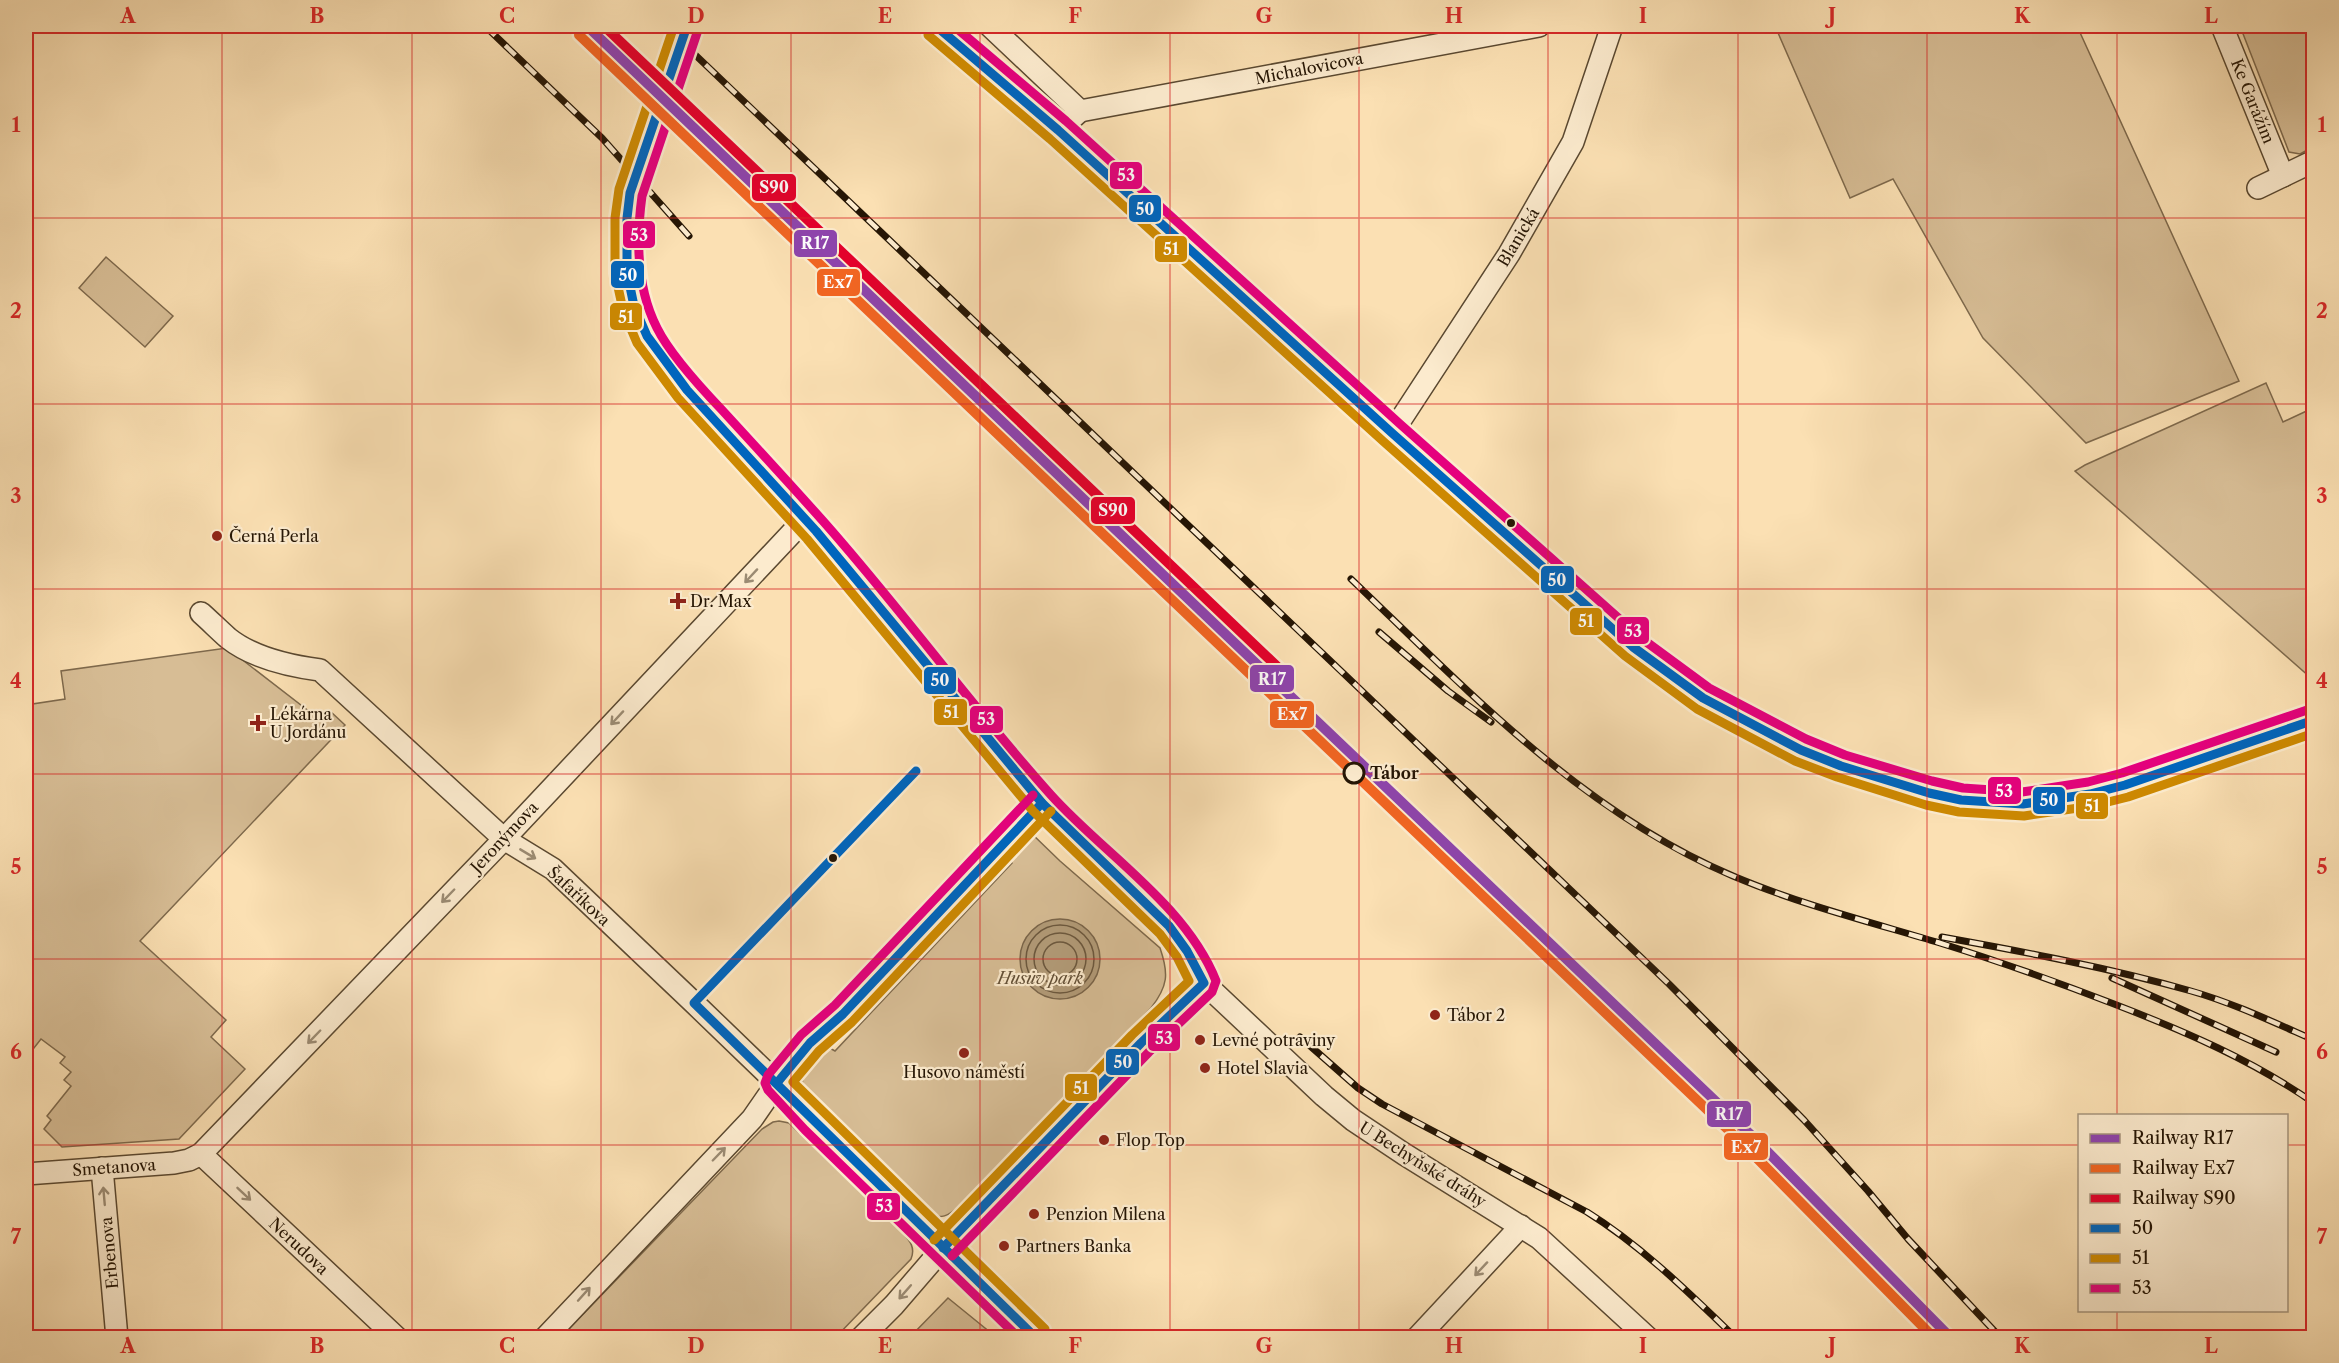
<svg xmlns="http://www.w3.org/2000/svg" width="2339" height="1363" font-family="'Libre Caslon Text',serif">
  <rect width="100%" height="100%" fill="#fbe0b3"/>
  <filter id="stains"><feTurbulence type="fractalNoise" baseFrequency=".00333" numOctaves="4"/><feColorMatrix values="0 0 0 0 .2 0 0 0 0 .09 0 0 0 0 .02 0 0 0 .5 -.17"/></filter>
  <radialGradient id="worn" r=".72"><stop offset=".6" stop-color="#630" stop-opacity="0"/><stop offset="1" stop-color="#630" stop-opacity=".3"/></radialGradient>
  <g fill="#d7bd95" stroke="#7e694c" stroke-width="1.5">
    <path d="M1775,26h302l162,355 -153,62 -103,-105 -90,-159 -43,19z"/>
    <path d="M2240,26h73v121l-13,7 -11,-2z"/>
    <path d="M106,257l67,59 -28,31 -66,-59z"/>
    <path d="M2266,383l17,39 30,-14 1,270h-3l-236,-207 10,-6z"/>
    <path d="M227,648l83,64h21l14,13 -205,216 86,79 -15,17 34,32 -66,70 -117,8 -18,-18 7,-9 -4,-4 24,-30 -7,-6 7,-8 -11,-9 5,-6 -24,-18 -15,19v-353l39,-6 -4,-28z"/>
    <path d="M1028,833h3l29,28 100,87c9,26 8,38 -9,60l-187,194c-15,14 -23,20 -42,9l-118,-121c-7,-17 10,-33 22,-44l9,5 177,-188 -8,-7z"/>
    <path d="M779,1121l10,2 113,109c7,8 14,15 9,27l-75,78h-275l201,-208 11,-7z"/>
    <path d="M948,1298l48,39h-86z"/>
  </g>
  <circle fill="#b29b78" stroke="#7a654a" stroke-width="1.5" cx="1060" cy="959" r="40"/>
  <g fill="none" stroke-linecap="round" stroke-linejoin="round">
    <g stroke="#6c583e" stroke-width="1.5">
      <circle cx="1060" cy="959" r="34"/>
      <circle cx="1060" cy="959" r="26"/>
      <circle cx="1060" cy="959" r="17"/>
    </g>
    <g stroke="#5a4830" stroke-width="24">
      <g id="minor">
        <path d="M936,26l122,104 334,303 241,214 70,51 98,52 40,16 88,27 32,7 62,4 67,-10 35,-9 189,-65"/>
        <path d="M990,26l90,85 -10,9"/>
        <path d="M2222,26l61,150"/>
        <path d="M1080,111l459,-85"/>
        <path d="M2258,188l56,-27"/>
        <path d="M627,272l7,34 13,30 40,54 129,141 226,272 37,38 90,85 18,25 17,32 120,113 29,24 51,34 135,84 109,100"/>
        <path d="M1392,433l117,-179 64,-112 39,-116"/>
        <path d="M201,613c9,8 18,17 27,25 25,20 61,28 92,32l184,169 49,30 141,134 83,80 36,38 224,217"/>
        <path d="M201,1154l196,184"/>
        <path d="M102,1168l15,170"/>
        <path d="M26,1174l148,-11 15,-3 12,-6 303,-315 301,-320"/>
        <path d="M545,1338l207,-219 25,-36 33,-40 33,-29 199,-211"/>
        <path d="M861,1338l33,-33 49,-57 198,-205 63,-60"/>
        <path d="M1417,1338l104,-112"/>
      </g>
    </g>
    <use href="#minor" stroke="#fcebce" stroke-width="21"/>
    <g stroke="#251504" stroke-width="7">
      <g id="rail">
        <path d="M485,26l117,112 87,98"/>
        <path d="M665,26l1004,958 135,136 64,71 40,48 93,99"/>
        <path d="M1351,579c116,111 231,233 382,297 66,28 137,46 207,67 58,18 117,39 174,61 70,27 138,56 200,99"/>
        <path d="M1379,632l69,59 43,31"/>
        <path d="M1942,937c83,15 168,31 249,54 42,12 82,31 123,49"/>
        <path d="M2112,978l164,74"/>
        <path d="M1300,1037l58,51 24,16 205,108c56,35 101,80 149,126"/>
      </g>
    </g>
    <use href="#rail" stroke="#fcebce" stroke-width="4.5" stroke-dasharray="14" stroke-linecap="butt"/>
    <g stroke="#5a4830" stroke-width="24" stroke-linecap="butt">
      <path id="minor-bridge" d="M627,272v-54l3,-25 57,-167"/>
    </g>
    <use href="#minor-bridge" stroke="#fcebce" stroke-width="21"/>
    <g stroke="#fcebce" stroke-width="14">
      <g id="bus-1">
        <path d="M687,26l-57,167 -3,25v54l7,34 13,30 40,54 129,141 226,272 127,123 18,25 17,32 -63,60 -198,205"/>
        <path d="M936,26l122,104 334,303 241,214 70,51 98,52 40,16 88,27 32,7 62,4 67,-10 35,-9 189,-65"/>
        <path d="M916,771l-222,232 342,335"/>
        <path d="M777,1083l33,-40 33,-29 199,-211"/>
      </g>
    </g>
    <g stroke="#fcebce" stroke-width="14">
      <g id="bus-2">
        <path d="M674,26l-55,163 -4,29v55l8,37 14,33 41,55 129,141 226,272 127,123 17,23 12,24 -57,54 -198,205"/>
        <path d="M928,35l122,104 334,303 241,214 72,53 98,52 42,16 89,28 33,7 65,4 68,-10 36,-9 186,-64"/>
        <path d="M1045,1329l-252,-247 26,-31 33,-29 199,-211"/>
      </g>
    </g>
    <g stroke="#fcebce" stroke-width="14">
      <g id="bus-3">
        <path d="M954,26l112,95 334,303 241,214 68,50 97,51 39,16 87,26 31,7 59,4 66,-10 34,-9 188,-64"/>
        <path d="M698,30l-56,166c-6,44 -6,91 15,132 13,26 44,60 65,82 34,37 68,74 101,111 79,89 149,186 228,274 53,59 135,110 165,186l-4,11 -63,60 -197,204"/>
        <path d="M1019,1338l-214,-208 -37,-40 -3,-7 3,-8 33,-40 34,-30 198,-210"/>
      </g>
    </g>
    <use href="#bus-1" stroke="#0065bd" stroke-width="9"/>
    <use href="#bus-2" stroke="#cd8901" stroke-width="9"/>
    <use href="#bus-3" stroke="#e5007d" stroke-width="9"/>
    <g stroke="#fcebce" stroke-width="15">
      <path id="rail-1" d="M587,26l1162,1107 202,205"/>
    </g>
    <g stroke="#fcebce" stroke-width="15">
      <path id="rail-2" d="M579,35l1162,1107 193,196"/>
    </g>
    <g stroke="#fcebce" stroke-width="15">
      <path id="rail-3" d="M604,26l679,646"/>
    </g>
    <use href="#rail-1" stroke="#8e44ad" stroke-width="10"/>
    <use href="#rail-2" stroke="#f26522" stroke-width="10"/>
    <use href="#rail-3" stroke="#e4002b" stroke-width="10"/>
  </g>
  <defs><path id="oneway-shaft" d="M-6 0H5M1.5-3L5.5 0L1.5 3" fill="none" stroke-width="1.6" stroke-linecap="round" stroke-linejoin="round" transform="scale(1.5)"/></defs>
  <g stroke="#9b8b73">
    <use href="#oneway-shaft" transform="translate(751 576) rotate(133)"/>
    <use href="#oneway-shaft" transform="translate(617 718) rotate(133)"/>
    <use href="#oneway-shaft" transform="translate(528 854) rotate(31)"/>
    <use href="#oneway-shaft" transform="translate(448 896) rotate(134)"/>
    <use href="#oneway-shaft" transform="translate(314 1037) rotate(134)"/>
    <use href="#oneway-shaft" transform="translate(719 1154) rotate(-46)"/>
    <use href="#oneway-shaft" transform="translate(244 1194) rotate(43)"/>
    <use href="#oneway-shaft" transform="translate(104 1196) rotate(-95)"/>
    <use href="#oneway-shaft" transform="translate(1481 1269) rotate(133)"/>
    <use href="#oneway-shaft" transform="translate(905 1292) rotate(131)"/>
    <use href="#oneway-shaft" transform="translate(584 1294) rotate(-48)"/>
  </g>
  <path fill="none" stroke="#d62828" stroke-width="1.5" stroke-opacity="0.55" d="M222,26v1312M412,26v1312M601,26v1312M791,26v1312M980,26v1312M1170,26v1312M1359,26v1312M1548,26v1312M1738,26v1312M1927,26v1312M2117,26v1090M26,218h2288M26,404h2288M26,589h2288M26,774h2288M26,959h2288M26,1145h2054M2286,1145h28M2117,1310v28"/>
  <g fill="#251504" stroke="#fcebce" stroke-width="2">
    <circle cx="1511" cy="523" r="5"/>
    <circle cx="833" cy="858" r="5"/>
  </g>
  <g fill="#8f2418" stroke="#fcebce" stroke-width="2">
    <circle cx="217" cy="536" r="6"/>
    <path d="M675 592h6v6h6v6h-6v6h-6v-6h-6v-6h6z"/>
    <path d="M255 714h6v6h6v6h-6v6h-6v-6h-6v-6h6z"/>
    <circle cx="1435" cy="1015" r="6"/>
    <circle cx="1200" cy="1040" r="6"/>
    <circle cx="964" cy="1053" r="6"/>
    <circle cx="1205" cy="1068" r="6"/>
    <circle cx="1104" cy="1140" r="6"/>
    <circle cx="1034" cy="1214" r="6"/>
    <circle cx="1004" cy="1246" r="6"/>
  </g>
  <circle fill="#fcebce" stroke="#251504" stroke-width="3" cx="1354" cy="773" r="10"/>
  <g text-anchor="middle" stroke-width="4.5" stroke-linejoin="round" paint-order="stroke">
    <g font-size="16" fill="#251504" stroke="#fcebce">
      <text transform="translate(1309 68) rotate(-11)" y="6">Michalovicova</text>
      <text transform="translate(2253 101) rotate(68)" y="6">Ke Garážím</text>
      <text transform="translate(1518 237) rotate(-59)" y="6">Blanická</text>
      <text transform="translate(504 837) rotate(-47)" y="6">Jeronýmova</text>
      <text transform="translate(579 896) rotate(43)" y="6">Šafaříkova</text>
      <text transform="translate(1423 1164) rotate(32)" y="6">U Bechyňské dráhy</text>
      <text transform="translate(114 1167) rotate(-4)" y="6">Smetanova</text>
      <text transform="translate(299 1246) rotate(43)" y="6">Nerudova</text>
      <text transform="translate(109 1253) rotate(-95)" y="6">Erbenova</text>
    </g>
    <g font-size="16" fill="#251504" stroke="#fcebce" text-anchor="start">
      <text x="229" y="542">Černá Perla</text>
      <text x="690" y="607">Dr. Max</text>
      <text x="270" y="720">Lékárna<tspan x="270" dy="18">U Jordánu</tspan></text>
      <text x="1447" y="1021">Tábor 2</text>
      <text x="1212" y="1046">Levné potraviny</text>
      <text x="1217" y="1074">Hotel Slavia</text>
      <text x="964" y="1078" text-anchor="middle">Husovo náměstí</text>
      <text x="1116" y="1146">Flop Top</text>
      <text x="1046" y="1220">Penzion Milena</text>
      <text x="1016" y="1252">Partners Banka</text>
    </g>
    <g font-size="16" font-weight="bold" fill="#251504" stroke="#fcebce" text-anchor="start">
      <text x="1370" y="779">Tábor</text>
    </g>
    <g font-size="16" font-style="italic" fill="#635037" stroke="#fcebce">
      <text x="1040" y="984">Husův park</text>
    </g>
  </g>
  <g stroke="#fcebce" stroke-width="2">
    <rect x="1109" y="161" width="34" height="29" rx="6" fill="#e5007d"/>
    <rect x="751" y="173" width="46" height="29" rx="6" fill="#e4002b"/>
    <rect x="1128" y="194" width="34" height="29" rx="6" fill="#0065bd"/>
    <rect x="622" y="220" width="34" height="29" rx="6" fill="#e5007d"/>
    <rect x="793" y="229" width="45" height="29" rx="6" fill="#8e44ad"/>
    <rect x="1154" y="235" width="34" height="28" rx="6" fill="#cd8901"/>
    <rect x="610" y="260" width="35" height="29" rx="6" fill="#0065bd"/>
    <rect x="816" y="268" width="45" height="29" rx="6" fill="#f26522"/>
    <rect x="609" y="302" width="34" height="29" rx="6" fill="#cd8901"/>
    <rect x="1090" y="496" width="46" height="29" rx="6" fill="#e4002b"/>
    <rect x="1540" y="565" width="35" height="29" rx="6" fill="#0065bd"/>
    <rect x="1569" y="607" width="34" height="29" rx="6" fill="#cd8901"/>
    <rect x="1616" y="616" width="34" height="29" rx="6" fill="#e5007d"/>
    <rect x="1249" y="664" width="46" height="29" rx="6" fill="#8e44ad"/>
    <rect x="923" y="666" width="34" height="29" rx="6" fill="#0065bd"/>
    <rect x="933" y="698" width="35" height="28" rx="6" fill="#cd8901"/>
    <rect x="1269" y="700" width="46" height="29" rx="6" fill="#f26522"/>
    <rect x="969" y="705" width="35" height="29" rx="6" fill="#e5007d"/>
    <rect x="1987" y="776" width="35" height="29" rx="6" fill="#e5007d"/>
    <rect x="2032" y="786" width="34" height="29" rx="6" fill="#0065bd"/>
    <rect x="2075" y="792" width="34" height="28" rx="6" fill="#cd8901"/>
    <rect x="1147" y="1023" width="34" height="29" rx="6" fill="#e5007d"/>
    <rect x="1105" y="1048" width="35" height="28" rx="6" fill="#0065bd"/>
    <rect x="1064" y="1073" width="34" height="29" rx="6" fill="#cd8901"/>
    <rect x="1706" y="1100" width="46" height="28" rx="6" fill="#8e44ad"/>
    <rect x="1723" y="1132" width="46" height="29" rx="6" fill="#f26522"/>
    <rect x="866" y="1192" width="35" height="29" rx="6" fill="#e5007d"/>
  </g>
  <g font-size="16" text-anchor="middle" font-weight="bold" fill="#fff">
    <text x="1126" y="181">53</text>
    <text x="774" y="193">S90</text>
    <text x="1145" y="215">50</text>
    <text x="639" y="241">53</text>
    <text x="815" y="249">R17</text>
    <text x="1171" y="255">51</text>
    <text x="628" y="281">50</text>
    <text x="838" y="288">Ex7</text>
    <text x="626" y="323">51</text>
    <text x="1113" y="516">S90</text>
    <text x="1557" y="586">50</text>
    <text x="1586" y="627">51</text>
    <text x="1633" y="637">53</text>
    <text x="1272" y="685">R17</text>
    <text x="940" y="686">50</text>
    <text x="951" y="718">51</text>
    <text x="1292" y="720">Ex7</text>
    <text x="986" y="725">53</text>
    <text x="2004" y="797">53</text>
    <text x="2049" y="806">50</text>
    <text x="2092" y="812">51</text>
    <text x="1164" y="1044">53</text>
    <text x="1123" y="1068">50</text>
    <text x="1081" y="1094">51</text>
    <text x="1729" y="1120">R17</text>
    <text x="1746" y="1153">Ex7</text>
    <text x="884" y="1212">53</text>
  </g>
  <rect width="2339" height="1363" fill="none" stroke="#fbe0b3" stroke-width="66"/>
  <rect x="2078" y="1114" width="210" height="198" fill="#fcebce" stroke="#a6957d" stroke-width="1.5"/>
  <rect x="2090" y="1134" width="30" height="9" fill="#8e44ad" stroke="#a6957d" stroke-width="1.5"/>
  <text x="2132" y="1144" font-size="18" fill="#251504">Railway R17</text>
  <rect x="2090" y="1164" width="30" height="9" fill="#f26522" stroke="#a6957d" stroke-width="1.5"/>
  <text x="2132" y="1174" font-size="18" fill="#251504">Railway Ex7</text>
  <rect x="2090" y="1194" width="30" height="9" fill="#e4002b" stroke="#a6957d" stroke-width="1.5"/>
  <text x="2132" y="1204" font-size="18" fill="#251504">Railway S90</text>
  <rect x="2090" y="1224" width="30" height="9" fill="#0065bd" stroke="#a6957d" stroke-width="1.5"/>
  <text x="2132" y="1234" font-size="18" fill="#251504">50</text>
  <rect x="2090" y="1254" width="30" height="9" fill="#cd8901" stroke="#a6957d" stroke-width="1.5"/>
  <text x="2132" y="1264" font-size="18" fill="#251504">51</text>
  <rect x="2090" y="1284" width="30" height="9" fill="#e5007d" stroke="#a6957d" stroke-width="1.5"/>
  <text x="2132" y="1294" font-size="18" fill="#251504">53</text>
  <rect x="33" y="33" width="2273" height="1297" fill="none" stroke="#d62828" stroke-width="2"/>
  <g font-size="20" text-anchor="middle" font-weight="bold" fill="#d62828">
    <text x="128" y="23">A</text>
    <text x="317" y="23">B</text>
    <text x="507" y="23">C</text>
    <text x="696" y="23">D</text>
    <text x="885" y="23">E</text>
    <text x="1075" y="23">F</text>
    <text x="1264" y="23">G</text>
    <text x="1454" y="23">H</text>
    <text x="1643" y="23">I</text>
    <text x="1832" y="23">J</text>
    <text x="2022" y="23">K</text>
    <text x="2211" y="23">L</text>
    <text x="16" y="132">1</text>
    <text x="2322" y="132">1</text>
    <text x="16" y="318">2</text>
    <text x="2322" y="318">2</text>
    <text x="16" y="503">3</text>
    <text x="2322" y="503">3</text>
    <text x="16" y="688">4</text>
    <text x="2322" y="688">4</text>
    <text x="16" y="874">5</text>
    <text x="2322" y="874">5</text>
    <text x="16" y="1059">6</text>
    <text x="2322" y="1059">6</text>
    <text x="16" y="1244">7</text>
    <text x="2322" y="1244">7</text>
    <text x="128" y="1353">A</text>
    <text x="317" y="1353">B</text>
    <text x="507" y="1353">C</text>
    <text x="696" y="1353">D</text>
    <text x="885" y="1353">E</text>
    <text x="1075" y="1353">F</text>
    <text x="1264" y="1353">G</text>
    <text x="1454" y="1353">H</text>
    <text x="1643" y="1353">I</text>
    <text x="1832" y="1353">J</text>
    <text x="2022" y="1353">K</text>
    <text x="2211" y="1353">L</text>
  </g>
  <rect width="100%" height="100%" filter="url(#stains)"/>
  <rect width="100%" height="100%" fill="url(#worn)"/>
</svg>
